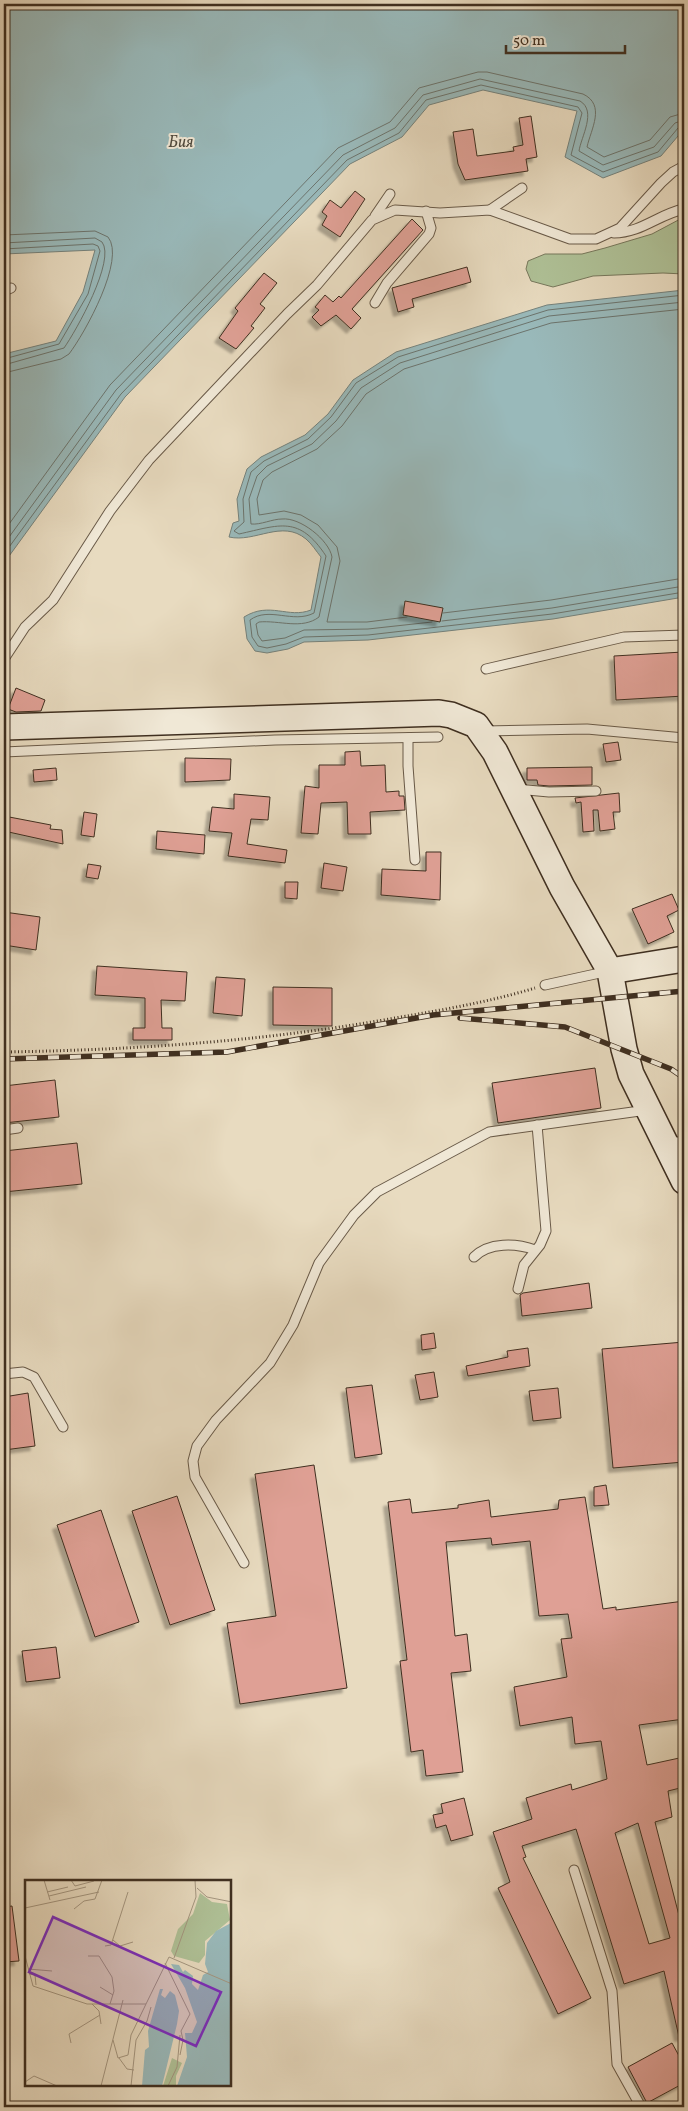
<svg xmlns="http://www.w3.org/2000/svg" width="688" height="2111" font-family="Vollkorn,serif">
  <defs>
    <filter id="shadow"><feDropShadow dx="-4.5" dy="4.5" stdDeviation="1" flood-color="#0004"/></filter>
  </defs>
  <rect width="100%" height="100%" fill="#e8dbc0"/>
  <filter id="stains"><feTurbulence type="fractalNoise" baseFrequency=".004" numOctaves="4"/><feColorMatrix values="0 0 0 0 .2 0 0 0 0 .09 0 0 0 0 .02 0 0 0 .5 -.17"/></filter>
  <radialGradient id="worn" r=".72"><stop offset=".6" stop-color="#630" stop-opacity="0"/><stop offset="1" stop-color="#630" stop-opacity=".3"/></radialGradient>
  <path fill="#afc197" stroke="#77785c" d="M684,217v57l-21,-1 -70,3 -40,11 -22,-6 -5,-12 2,-8 17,-7h37l23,-6 47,-14z"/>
  <g fill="#99b9ba" stroke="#75827c">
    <path d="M4,4h680v125l-23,27 -58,22 -38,-21 12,-46 -94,-21 -54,15 -27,32 -52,27 -225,233 -121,166v-209l52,-13 27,-49 12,-42 -91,4z"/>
    <path d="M684,290v307l-131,22 -185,21 -64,2 -16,7 -21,4 -12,-2 -8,-12 -3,-22c26,-16 44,2 67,-7l10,-53c-5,-6 -9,-13 -15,-18 -24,-20 -51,4 -77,-2l4,-14 6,-2 -2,-22 10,-30 14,-12 44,-22 23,-21 25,-34 43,-28 151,-47z"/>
  </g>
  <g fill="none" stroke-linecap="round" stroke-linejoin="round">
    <g stroke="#6c746d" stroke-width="1">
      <path d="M4,235l91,-4 13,6c18,22 -23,96 -39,117l-8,5 -57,14"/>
      <path d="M4,243l91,-5 7,4c14,18 -26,89 -38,106l-60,17"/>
      <path d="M4,249l89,-5 5,2 2,5 -12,43 -29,50 -55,15"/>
      <path d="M684,295l-136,15 -150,47 -42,26 -25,34 -23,22 -44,22 -13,11 -8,27 1,23 -10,9 5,3c41,-9 60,-19 87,22l-12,57c-21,11 -45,-7 -64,7l2,17 6,9 9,2 19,-4 18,-7 64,-2 184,-21 132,-22"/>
      <path d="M4,531l106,-146 228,-237 52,-26 29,-34 59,-16h9l96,22c23,11 8,35 4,53l17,10 46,-17 20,-23 14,-4"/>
      <path d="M4,544l112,-154 227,-235 52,-27 28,-33 57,-16 100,22c17,10 1,36 -1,50l24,14 51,-18 21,-24 9,-3"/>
      <path d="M4,554l117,-160 226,-234 52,-27 27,-33 55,-15 97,22 4,6 -11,42 32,17 55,-20 20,-24 6,-2"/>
      <path d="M443,613l108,-13 133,-22"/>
      <path d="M407,617l-40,5h-40l13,-61 -3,-14 -19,-22 -17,-10 -17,-4 -25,4 -2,-16 6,-19 9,-8 45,-23 25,-23 24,-32 38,-25 147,-46 133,-14"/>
      <path d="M442,621l110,-13 132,-22"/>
      <path d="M432,622l-64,7 -64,1 -19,8 -23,3 -4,-6 -2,-11 3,-2c20,-2 43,8 60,-5l13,-60c-3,-17 -32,-40 -50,-38 -10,0 -21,6 -31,5l-2,-25 8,-23 10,-10 45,-22 24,-23 25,-33 39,-25 149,-47 135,-14"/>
    </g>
  </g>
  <g fill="#dfa095" stroke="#3f2f20" fill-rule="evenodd" filter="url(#shadow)">
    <path d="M531,116l6,41 -11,2 2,12 -63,9 -7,-16 -5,-32 20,-3 4,27 37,-5 -1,-4 10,-2 -4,-27z"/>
    <path d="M355,191l10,8 -25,38 -18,-12 5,-9 -5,-4 8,-12 11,8z"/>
    <path d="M412,219l11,11 -71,79 9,9 -10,11 -15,-14 -15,11 -9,-9 7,-7 -4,-3 10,-12 8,7 6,-6 2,2z"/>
    <path d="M467,267l4,15 -59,17 2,8 -16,5 -6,-24z"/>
    <path d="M264,273l13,10 -17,21 5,4 -14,18 3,2 -18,21 -17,-11 19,-27 -3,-3z"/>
    <path d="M405,601l38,7 -3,14 -37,-7z"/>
    <path d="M683,652l1,44 -68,4 -2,-44z"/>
    <path d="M16,688l29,12 -4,11 -25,1 -8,-3z"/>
    <path d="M618,742l3,18 -15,2 -3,-18z"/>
    <path d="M360,751l1,15 24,-1 1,27 13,-1v5h5l1,14 -35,2 1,22h-23l-1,-32 -26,1 -3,31 -17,-1 4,-47 14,2v-23h26v-13z"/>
    <path d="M185,758l46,1 -1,21 -45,2z"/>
    <path d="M592,767v18l-43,1 -11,-1 -1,-5h-10v-12z"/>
    <path d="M56,768l1,12 -23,2 -1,-12z"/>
    <path d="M619,793l1,19h-7l2,17 -15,2 -2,-21h-5l1,21 -11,1 -2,-30 -5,1 -1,-5z"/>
    <path d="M234,794l36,3 -2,23 -17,-1 -4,25 40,6 -2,13 -57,-7 4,-23 -23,-2 3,-24 22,2z"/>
    <path d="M84,812l13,2 -3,23 -13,-2z"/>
    <path d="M4,816l47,9 -1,4 12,1 1,14 -59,-13z"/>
    <path d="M157,831l48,4 -1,19 -48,-5z"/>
    <path d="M426,852h15l-1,48 -59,-5 1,-26 44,2z"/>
    <path d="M324,863l23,4 -4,24 -22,-3z"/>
    <path d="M88,864l13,2 -3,13 -12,-2z"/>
    <path d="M285,882h13l-1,17 -12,-1z"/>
    <path d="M672,894l7,16 -12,6 7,16 -26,12 -16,-35z"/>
    <path d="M4,912l36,5 -4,33 -32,-5z"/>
    <path d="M97,966l90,6 -2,29 -24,-1 1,28h10v12h-39v-12h12v-30l-50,-3z"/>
    <path d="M216,977l29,2 -3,37 -29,-3z"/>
    <path d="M273,987l59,1v38l-59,-1z"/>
    <path d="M595,1068l6,40 -103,15 -6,-40z"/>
    <path d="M55,1080l4,37 -55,6v-37z"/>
    <path d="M77,1143l5,41 -78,8v-41z"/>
    <path d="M589,1283l3,25 -70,8 -2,-21 3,-2z"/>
    <path d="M434,1333l2,15 -14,2 -1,-15z"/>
    <path d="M684,1342v120l-71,6 -11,-119z"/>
    <path d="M528,1348l2,18 -62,10 -2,-10 42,-9 -1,-6z"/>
    <path d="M434,1372l4,25 -18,3 -5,-25z"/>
    <path d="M372,1385l10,69 -27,4 -9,-70z"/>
    <path d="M558,1388l3,30 -28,3 -4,-30z"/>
    <path d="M28,1393l7,53 -31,4v-53z"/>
    <path d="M314,1465l33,223 -107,16 -13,-81 49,-7 -21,-142z"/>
    <path d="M606,1485l3,20 -15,1v-19z"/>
    <path d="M177,1496l38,114 -45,15 -38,-114z"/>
    <path d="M585,1497l18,112 13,-2v3l68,-9v118l-45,6 8,40 37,-8v30l-16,4 4,26 -17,5 29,113v101l-5,1 -15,-66 -40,13 -48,-155 -54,17 4,11 -3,1 68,140 -33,16 -60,-126 12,-6 -17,-50 39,-13 -6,-21 45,-14 1,6 35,-11 -6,-38 -26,3 -3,-27 -52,9 -6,-39 53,-10 -6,-38 11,-1 -4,-24 -29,2 -9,-75 -38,4 -1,-7 -45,4 9,94 12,-2 4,37 -20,2 12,99 -37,4 -3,-26 -12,2 -11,-91 7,-1 -19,-158 22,-3 2,14 46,-5v-3l31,-5 2,17 67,-8 1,-9zM638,1823l32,115 -21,6 -34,-111z"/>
    <path d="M101,1510l38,112 -44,15 -38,-112z"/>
    <path d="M56,1647l4,31 -34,4 -4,-31z"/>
    <path d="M464,1798l9,37 -22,6 -5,-16 -10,3 -3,-13 10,-2 -2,-9z"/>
    <path d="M12,1906l7,55 -15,1v-55z"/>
    <path d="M672,2043l12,22v18l-37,20 -19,-36z"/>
  </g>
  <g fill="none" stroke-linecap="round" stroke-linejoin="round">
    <g stroke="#695a48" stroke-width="11">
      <g id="lane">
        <path d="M490,210l32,-22"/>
        <path d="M375,216l15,-22"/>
        <path d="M614,233c27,0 45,-19 70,-24"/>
        <path d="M4,291l7,-3"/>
        <path d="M375,303l12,-20 42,-49 2,-6 -5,-17"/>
        <path d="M4,659l21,-32 28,-27 57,-89 39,-51 138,-146 30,-29 55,-65 23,-10 45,3 50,-3 80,29h26l24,-11 41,-45 12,-11 11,-6"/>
        <path d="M486,669l138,-32 60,-2"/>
        <path d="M485,731l102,-2 97,9"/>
        <path d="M408,738v28l7,94"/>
        <path d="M4,752l271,-12 163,-3"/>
        <path d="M516,789l33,3 47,-1"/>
        <path d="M545,985l64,-14"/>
        <path d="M4,1130l14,-2"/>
        <path d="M668,1142h16"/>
        <path d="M474,1257c15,-15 42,-14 61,-7"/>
        <path d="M518,1289l6,-24 16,-20 6,-14 -9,-106"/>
        <path d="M4,1374l19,-2 11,5 29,50"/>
        <path d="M244,1563l-49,-86 -2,-16 4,-15 19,-26 54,-57 23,-38 26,-62 35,-48 23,-23 112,-60 158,-22"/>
        <path d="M574,1870l38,121 5,73 24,43"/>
      </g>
    </g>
    <g stroke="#3f2f20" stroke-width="28">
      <g id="secondary">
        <path d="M4,727l435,-14 12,2 25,10 19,27 67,135 48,84 14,78 7,25 53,107"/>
        <path d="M610,971l74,-12"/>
      </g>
    </g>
    <path stroke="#3f2f20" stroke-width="3" stroke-dasharray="1 2.5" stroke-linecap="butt" d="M4,1052c131,-2 262,-11 391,-34 47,-8 94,-16 140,-30"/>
    <use href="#lane" stroke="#f0e8d6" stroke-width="9"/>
    <use href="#secondary" stroke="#f0e8d6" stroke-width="25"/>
    <g stroke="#3f2f20" stroke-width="5.5">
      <g id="rail">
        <path d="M460,1018l105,9 106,42 13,9"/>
        <path d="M4,1059l223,-7 206,-37 251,-24"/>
      </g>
    </g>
    <use href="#rail" stroke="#f0e8d6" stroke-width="4" stroke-dasharray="11" stroke-linecap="butt"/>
  </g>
  <g text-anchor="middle" stroke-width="4" stroke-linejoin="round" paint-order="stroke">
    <g font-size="16" font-style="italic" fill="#514b3f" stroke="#f0e8d6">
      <text x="181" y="147">Бия</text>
    </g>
  </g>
  <g transform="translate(25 1880)">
    <rect width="206" height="206" fill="#e8dbc0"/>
    <path d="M175,13l12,9 15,2 3,16 -25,21v14l-6,8 -25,-7 -3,-5 7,-22 15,-15zM147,178l10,5 -6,13v10h-13z" fill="#afc197"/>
    <path d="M206,43v163h-54l10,-29 -2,-24h7l5,-11 -12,-34 -14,-24 8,1 4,7 2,-2 8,6 -1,8 6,6 5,-15 5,-3 -3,-8 2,-21 9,-12zM135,109h3l-2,6 4,3 5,-7 5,4 4,16 -2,13 -15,62h-20l3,-36 4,-3 -1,-16z" fill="#99b9ba"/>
    <path fill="none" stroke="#a49680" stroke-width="1" d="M19,0l6,20M46,0l4,6 19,-5M172,8l10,9 25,5M22,12l21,-5M24,16l37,-9M0,28l74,-16M49,29l10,-8 11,-2 7,-19M88,60l7,6 13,-4M80,66l6,-1 17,-53M0,76l8,30 54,18h59l23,-47 63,27M63,76h11l13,21 2,14 -4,13M149,78l22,-61 -1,-17M140,83l25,51 -9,17 2,9 -3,15M3,89l24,2M4,94l6,1 1,10M75,107l13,8M67,124l7,7 2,13M88,160l5,18 10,-3 3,-20 15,-31M46,163l-2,-9 31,-19M94,178l8,11 7,1M0,202l9,-6 23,10M76,206l22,-86M106,206l5,-46 11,-19 4,-14M143,206l9,-19 3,-32"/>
    <path fill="#7b2cbf" fill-opacity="0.15" stroke="#7b2cbf" stroke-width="2.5" d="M28,37l168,75 -25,54 -167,-74z"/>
    <rect width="206" height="206" fill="none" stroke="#3f2f20" stroke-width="2.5"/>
  </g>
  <rect width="688" height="2111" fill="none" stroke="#e8dbc0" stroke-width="20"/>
  <rect x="5" y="5" width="678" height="2101" fill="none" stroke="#3f2f20" stroke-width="2.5"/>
  <rect x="10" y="10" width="668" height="2091" fill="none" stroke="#3f2f20"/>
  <path d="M506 45v8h119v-8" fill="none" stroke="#3f2f20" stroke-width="2.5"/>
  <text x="513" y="45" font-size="15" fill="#3f2f20" stroke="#f0e8d6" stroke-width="4" paint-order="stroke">50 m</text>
  <rect width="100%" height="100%" filter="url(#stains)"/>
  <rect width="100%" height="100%" fill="url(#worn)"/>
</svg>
